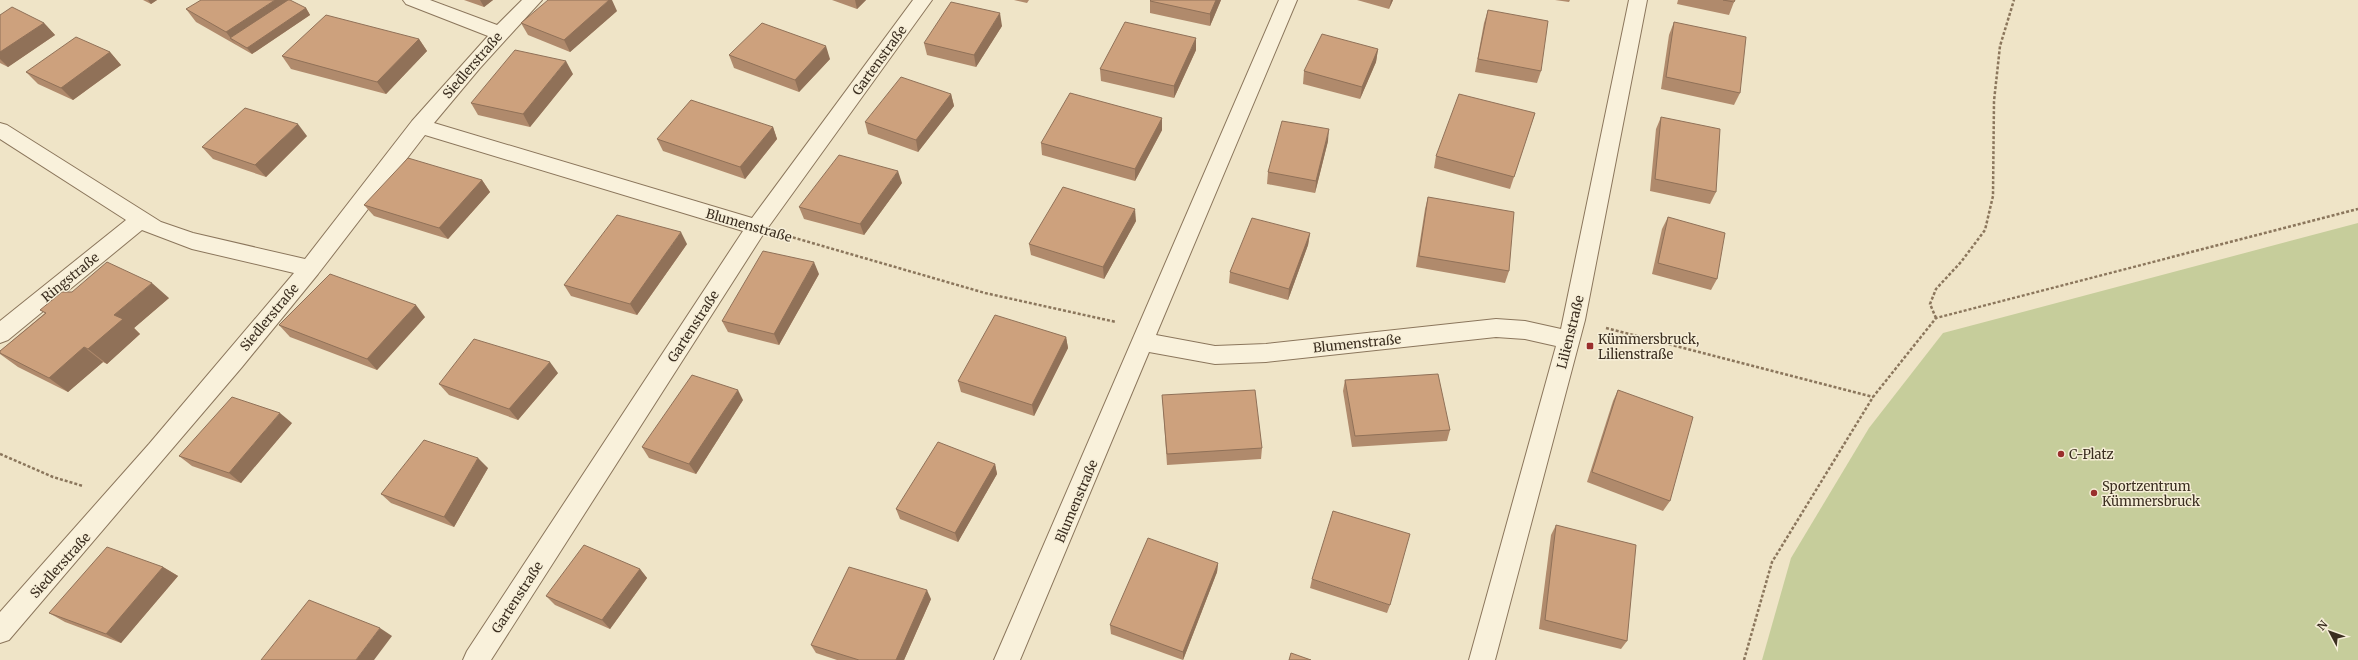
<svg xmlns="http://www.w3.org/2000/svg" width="2358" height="660" font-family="Merriweather,serif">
  <rect width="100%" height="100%" fill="#efe4c7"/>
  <path fill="#c6cd9b" d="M2358,223v437h-596l29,-102 78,-130 74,-95z"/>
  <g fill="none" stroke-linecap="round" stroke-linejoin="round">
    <g stroke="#8b765c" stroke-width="2">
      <g id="minor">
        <path d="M403,0h27l67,25 25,-25h20l-62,68 -46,55 318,95 161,-218h19l-168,233 -273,427h-28l4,-9 276,-420 -318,-96 -107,139 -76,93 -233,273 -9,3v-31l149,-168 145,-171 -102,-24 -50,-19 -134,110 -8,3v-22l126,-101 -126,-81v-16l7,2 154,97 32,11 112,26 107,-138 76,-85 -82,-32z"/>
        <path d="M1279,0h18l-141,335 59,11 51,-2 230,-25 29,2 36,8 68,-329h18l-62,320 -90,340h-26l87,-314 -31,-7 -29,-2 -230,25 -51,2 -66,-12 -129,308h-26z"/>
      </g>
    </g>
    <g stroke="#8b765c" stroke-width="2.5" stroke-dasharray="3 2" stroke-linecap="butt">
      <path d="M788,236l197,57 131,29"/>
      <path d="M1936,318l-6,-14 6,-15 25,-27 24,-32 8,-34 1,-95 6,-55 14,-46"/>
      <path d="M1606,328l267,69"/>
      <path d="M0,454l53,23 30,9"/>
      <path d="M1744,660l28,-98 101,-165 63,-79 422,-109"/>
    </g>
    <use href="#minor" fill="#f9f1db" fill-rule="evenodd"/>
  </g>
  <g fill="#b08a6c">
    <path d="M143,0h14l-6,4z"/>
    <path d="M464,0h29l-9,7z"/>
    <path d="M832,0h34l-9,9z"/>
    <path d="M1014,0h15l-2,3z"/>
    <path d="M1221,0l-11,26 -60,-13v-12z"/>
    <path d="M1357,0h36l-4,9z"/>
    <path d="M1555,0h15l-1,2z"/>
    <path d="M1678,0h57l-1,2 -5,13 -52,-11z"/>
    <path d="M306,8l4,7 -58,39 -56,-32 -10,-13z"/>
    <path d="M1488,10l53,61 -4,12 -62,-11 9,-49z"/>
    <path d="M617,11l-47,41 -42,-17 -7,-12z"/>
    <path d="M0,15l44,8 11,12 -47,32 -8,-4z"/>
    <path d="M1674,22l66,71 -6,12 -73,-16 8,-54z"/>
    <path d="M1002,26l-26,41 -49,-12 -3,-12z"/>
    <path d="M419,39l8,12 -41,43 -95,-25 -9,-13z"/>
    <path d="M1378,49l-2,13 -16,37 -57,-15 1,-13z"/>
    <path d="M1196,50l-22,48 -73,-17 -1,-12z"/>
    <path d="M110,52l11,13 -48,35 -35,-16 -12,-12z"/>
    <path d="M729,55l101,4 -31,33 -65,-24z"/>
    <path d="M573,74l-43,53 -52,-12 -7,-12z"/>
    <path d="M951,94l3,12 -36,46 -50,-18 -3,-12z"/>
    <path d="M1535,113l-25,76 -76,-21 2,-12z"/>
    <path d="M1661,117l55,75 -6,12 -60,-13 6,-62z"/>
    <path d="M1162,118v12l-27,51 -93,-26 -1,-12z"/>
    <path d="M773,127l4,12 -32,40 -82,-28 -6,-12z"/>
    <path d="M307,136l-41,41 -53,-18 -11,-12z"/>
    <path d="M1328,141l-13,52 -48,-9 1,-12z"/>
    <path d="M482,180l8,12 -42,47 -74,-23 -10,-11z"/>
    <path d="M902,183l-38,52 -60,-16 -5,-12z"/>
    <path d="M1428,197l81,74 -4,12 -89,-16 9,-58z"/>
    <path d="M1668,217l49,62 -6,11 -59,-16 10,-45z"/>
    <path d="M1136,221l-32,58 -73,-24 -2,-11z"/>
    <path d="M1310,233l-2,12 -20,55 -59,-17 1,-11z"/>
    <path d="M687,244l-50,71 -66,-19 -7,-11z"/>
    <path d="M819,274l-40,71 -51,-13 -6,-11z"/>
    <path d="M169,298l-35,30 6,6 -33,30 -4,-2 -35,30 -50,-25 -18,-13v-3l45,-38 -5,-3z"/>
    <path d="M425,317l-48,53 -87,-33 -11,-12z"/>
    <path d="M1066,337l2,11 -34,68 -73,-24 -3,-11z"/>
    <path d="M558,373l-40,47 -69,-25 -10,-11z"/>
    <path d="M1345,380l105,50 -3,11 -95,6 -9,-56z"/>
    <path d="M1618,390l52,111 -7,10 -76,-29 26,-81z"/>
    <path d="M1162,395l100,53 -1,11 -94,6 -4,-59z"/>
    <path d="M743,400l-47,74 -47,-16 -7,-11z"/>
    <path d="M292,423l-51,60 -49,-17 -13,-10z"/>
    <path d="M995,464l2,10 -39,68 -58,-23 -4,-10z"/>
    <path d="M488,468l-34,59 -63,-24 -10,-9z"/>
    <path d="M1556,525l71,116 -6,8 -82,-20 12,-94z"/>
    <path d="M1218,563l-1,9 -34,88 -72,-26 -1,-9z"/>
    <path d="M163,567l15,9 -57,67 -56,-21 -16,-9z"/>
    <path d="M640,569l7,9 -37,51 -55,-24 -9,-9z"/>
    <path d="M1312,579l78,26 -3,8 -77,-25z"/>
    <path d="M931,599l-27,61h-67l-21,-7 -5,-8z"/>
  </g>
  <g fill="#907158">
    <path d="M148,0h9l-6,4z"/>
    <path d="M275,0h15l-60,38 6,7 -10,-13z"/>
    <path d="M480,0h13l-9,7z"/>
    <path d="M609,0h3l5,11 -47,41 -6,-12z"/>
    <path d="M855,0h11l-9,9z"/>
    <path d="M1216,0h5l-11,26v-12z"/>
    <path d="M1391,0h2l-4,9z"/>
    <path d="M306,8l4,7 -58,39 -5,-6z"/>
    <path d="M1000,13l2,13 -26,41 -2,-12z"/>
    <path d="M44,23l11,12 -47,32 -8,-8v-7z"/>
    <path d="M1196,38v12l-22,48v-12z"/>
    <path d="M419,39l8,12 -41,43 -9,-12z"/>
    <path d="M826,46l4,13 -31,33 -4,-12z"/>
    <path d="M1378,49l-2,13 -16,37 2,-12z"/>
    <path d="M110,52l11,13 -48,35 -12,-12z"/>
    <path d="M566,61l7,13 -43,53 -7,-13z"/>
    <path d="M951,94l3,12 -36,46 -2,-12z"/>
    <path d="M1162,118v12l-27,51v-12z"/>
    <path d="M298,124l9,12 -41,41 -11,-12z"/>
    <path d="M773,127l4,12 -32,40 -5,-12z"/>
    <path d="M1329,129l-1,12 -13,52 1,-12z"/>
    <path d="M898,171l4,12 -38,52 -4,-11z"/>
    <path d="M482,180l8,12 -42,47 -9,-11z"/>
    <path d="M1135,209l1,12 -32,58 -1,-12z"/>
    <path d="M681,232l6,12 -50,71 -7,-11z"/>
    <path d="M1310,233l-2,12 -20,55 1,-11z"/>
    <path d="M814,262l5,12 -40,71 -5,-11z"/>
    <path d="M152,283l17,15 -35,30 6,6 -33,30 -19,-15 26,-34z"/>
    <path d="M416,305l9,12 -48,53 -10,-11z"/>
    <path d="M1066,337l2,11 -34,68 -2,-11z"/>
    <path d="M84,347l19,15 -35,30 -19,-14z"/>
    <path d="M550,362l8,11 -40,47 -9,-11z"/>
    <path d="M738,390l5,10 -47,74 -7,-10z"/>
    <path d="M280,413l12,10 -51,60 -12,-10z"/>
    <path d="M478,458l10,10 -34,59 -10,-10z"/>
    <path d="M995,464l2,10 -39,68 -3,-9z"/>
    <path d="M1218,563l-1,9 -34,88v-8z"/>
    <path d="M163,567l15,9 -57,67 -15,-9z"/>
    <path d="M640,569l7,9 -37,51 -8,-9z"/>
    <path d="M927,590l4,9 -27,61h-8z"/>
    <path d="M380,628l12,8 -18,24h-18z"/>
  </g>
  <g fill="#cda17d" stroke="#907158">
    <path d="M201,0h74l-49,32 -40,-23z"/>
    <path d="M288,0h2l16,8 -59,40 -17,-10z"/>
    <path d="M548,0h61l-45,40 -43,-17z"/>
    <path d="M1151,0h65l-6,14 -60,-13z"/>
    <path d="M1723,0h12l-1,2z"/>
    <path d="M951,2l49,11 -26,42 -50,-12z"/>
    <path d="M12,7l32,16 -44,29v-37z"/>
    <path d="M1488,10l60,11 -7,50 -63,-12z"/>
    <path d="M326,15l93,24 -42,43 -95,-26z"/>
    <path d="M1125,22l71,16 -22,48 -74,-17z"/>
    <path d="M1674,22l72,15 -6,56 -74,-16z"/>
    <path d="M762,23l64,23 -31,34 -66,-25z"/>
    <path d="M1322,34l56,15 -16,38 -58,-16z"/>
    <path d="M76,37l34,15 -49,36 -35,-16z"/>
    <path d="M515,50l51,11 -43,53 -52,-11z"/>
    <path d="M901,77l50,17 -35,46 -51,-18z"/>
    <path d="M1070,93l92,25 -27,51 -94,-26z"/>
    <path d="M1459,94l76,19 -21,64 -78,-21z"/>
    <path d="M691,100l82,27 -33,40 -83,-28z"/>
    <path d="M245,108l53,16 -43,41 -53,-18z"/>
    <path d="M1661,117l59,12 -4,63 -61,-13z"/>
    <path d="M1282,121l47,8 -13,52 -48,-9z"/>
    <path d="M839,155l59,16 -38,53 -61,-17z"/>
    <path d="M408,158l74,22 -43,48 -75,-23z"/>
    <path d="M1063,187l72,22 -32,58 -74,-23z"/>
    <path d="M1428,197l86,15 -5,59 -90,-15z"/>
    <path d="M617,215l64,17 -51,72 -66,-19z"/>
    <path d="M1668,217l57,16 -8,46 -59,-16z"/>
    <path d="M1252,218l58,15 -21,56 -59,-17z"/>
    <path d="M763,251l51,11 -40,72 -52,-13z"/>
    <path d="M107,262l45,21 -38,32 9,4 -35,30 -4,-2 -35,31 -49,-25v-2l46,-38 -6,-3 22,-18h10z"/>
    <path d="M330,274l86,31 -49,54 -88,-34z"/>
    <path d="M995,315l71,22 -34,68 -74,-24z"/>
    <path d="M474,339l76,23 -41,47 -70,-25z"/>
    <path d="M1438,374l12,56 -95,6 -10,-56z"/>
    <path d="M692,375l46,15 -49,74 -47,-17z"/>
    <path d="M1255,390l7,58 -95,6 -5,-59z"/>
    <path d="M1618,390l75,27 -23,84 -78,-29z"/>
    <path d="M232,397l48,16 -51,60 -50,-17z"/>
    <path d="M424,440l54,18 -34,59 -63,-23z"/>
    <path d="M938,442l57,22 -40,69 -59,-24z"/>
    <path d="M1333,511l77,23 -20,71 -78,-26z"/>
    <path d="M1556,525l80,20 -9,96 -82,-21z"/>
    <path d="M1148,538l70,25 -35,89 -73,-27z"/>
    <path d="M584,545l56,24 -38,51 -56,-24z"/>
    <path d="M107,547l56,20 -57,67 -57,-21z"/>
    <path d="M849,567l78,23 -31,70h-37l-48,-15z"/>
    <path d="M309,600l71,28 -24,32h-95z"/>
    <path d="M1291,653l20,7h-22z"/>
  </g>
  <g fill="#9a2e2c" stroke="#f6eed7" stroke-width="1.5">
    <rect x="1586" y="342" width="8" height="8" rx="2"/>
    <circle cx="2061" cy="454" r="4"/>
    <circle cx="2094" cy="493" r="4"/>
  </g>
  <g text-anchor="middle" stroke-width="3" stroke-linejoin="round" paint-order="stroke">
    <g font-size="13" fill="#3b2e20" stroke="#f6eed7">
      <text transform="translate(879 60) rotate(-54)" y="5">Gartenstraße</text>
      <text transform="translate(472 65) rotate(-49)" y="5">Siedlerstraße</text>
      <text transform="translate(749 225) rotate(16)" y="5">Blumenstraße</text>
      <text transform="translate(70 277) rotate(-39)" y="5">Ringstraße</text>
      <text transform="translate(269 317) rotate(-50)" y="5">Siedlerstraße</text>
      <text transform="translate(693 326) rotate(-57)" y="5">Gartenstraße</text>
      <text transform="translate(1570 332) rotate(-76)" y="5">Lilienstraße</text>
      <text transform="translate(1357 343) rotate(-6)" y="5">Blumenstraße</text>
      <text transform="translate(1076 501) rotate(-67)" y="5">Blumenstraße</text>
      <text transform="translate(60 565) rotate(-48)" y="5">Siedlerstraße</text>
      <text transform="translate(517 597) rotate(-57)" y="5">Gartenstraße</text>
    </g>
    <g font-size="13" fill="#3b2e20" stroke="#f6eed7" text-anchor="start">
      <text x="1598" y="344">Kümmersbruck,<tspan x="1598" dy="15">Lilienstraße</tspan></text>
      <text x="2069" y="459">C-Platz</text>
      <text x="2102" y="491">Sportzentrum<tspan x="2102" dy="15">Kümmersbruck</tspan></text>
    </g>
  </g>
  <g transform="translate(2330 632) rotate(311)" stroke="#f6eed7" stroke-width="3" paint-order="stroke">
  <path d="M0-3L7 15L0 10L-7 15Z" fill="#3b2e20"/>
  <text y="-6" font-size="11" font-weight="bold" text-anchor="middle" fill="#3b2e20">N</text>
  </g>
</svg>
